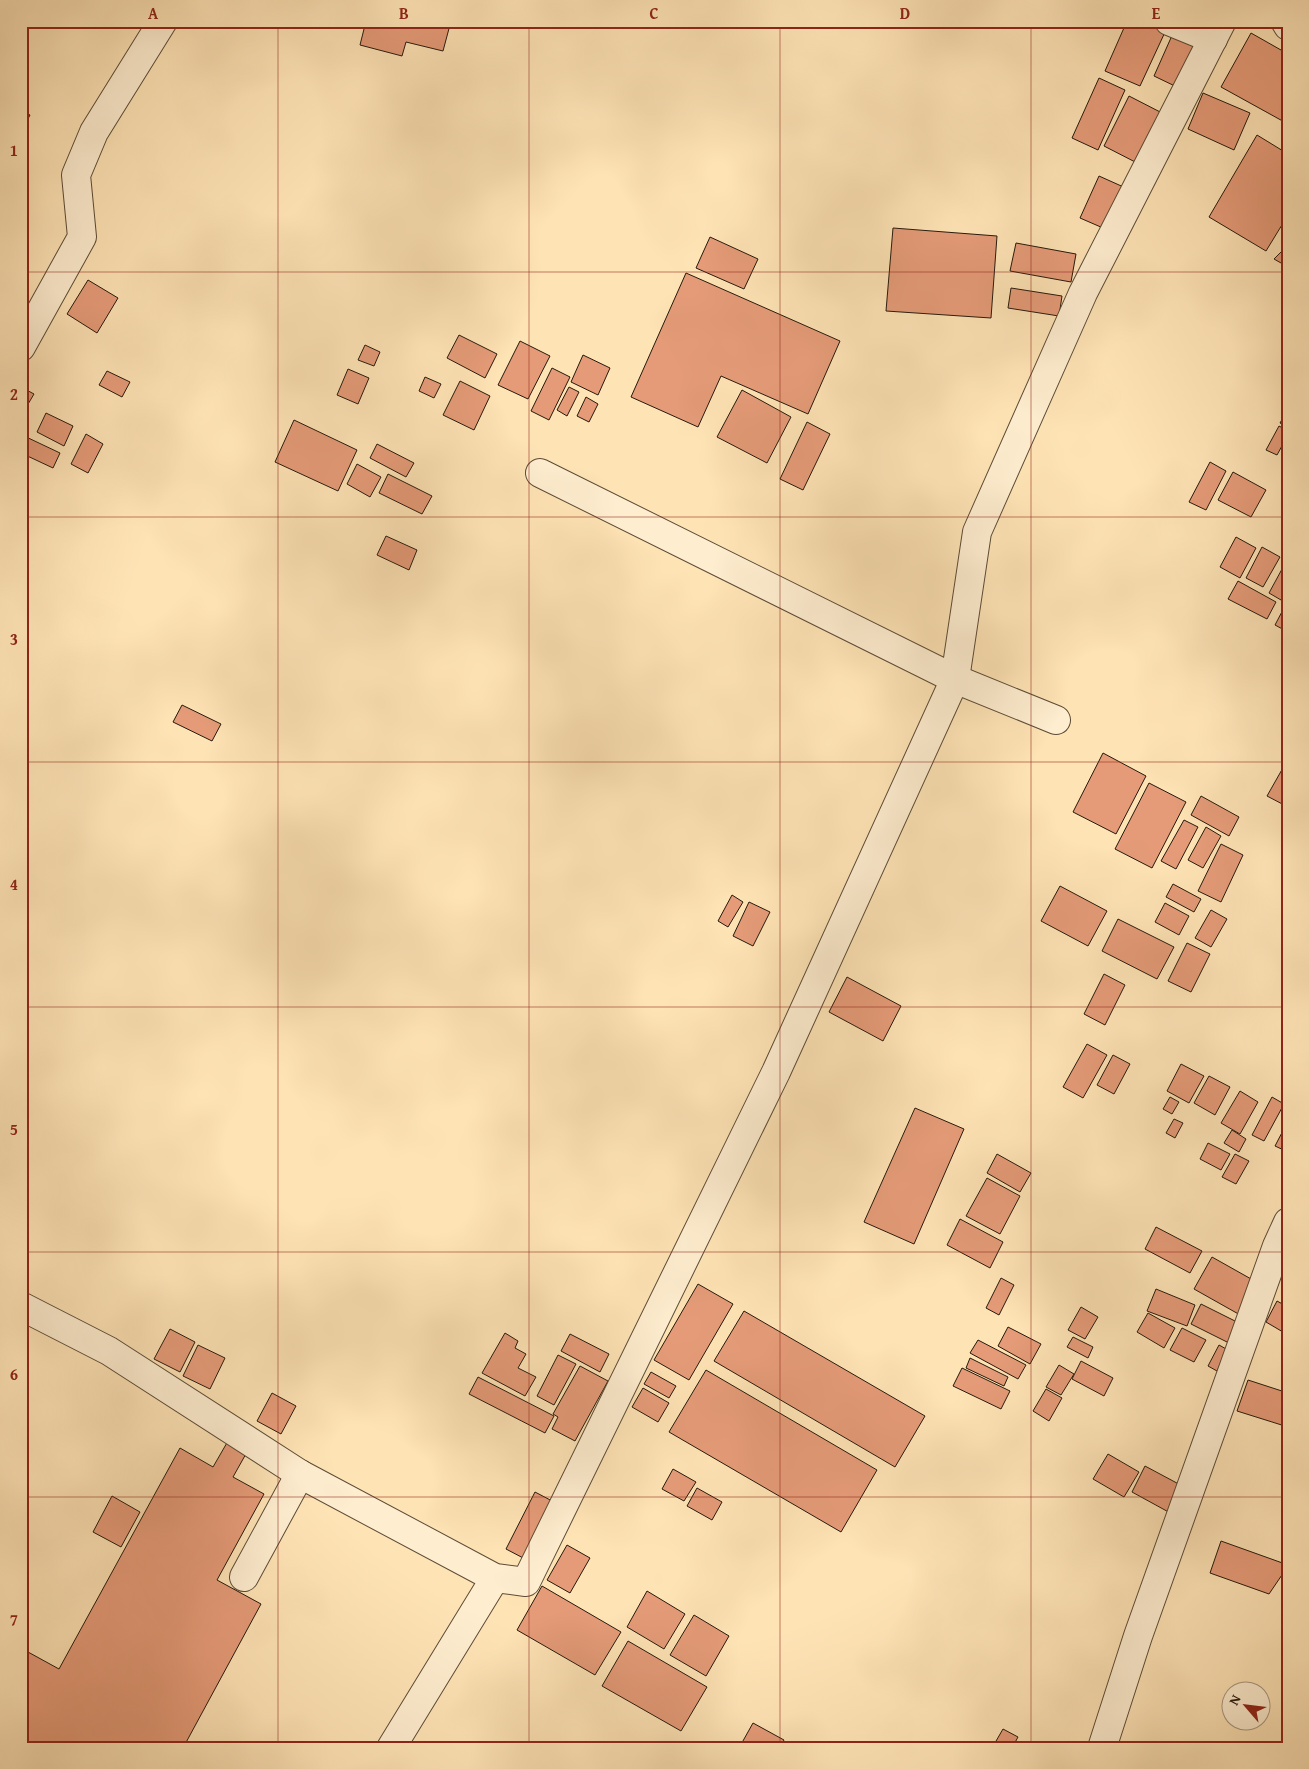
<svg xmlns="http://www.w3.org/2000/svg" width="1309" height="1769" font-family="'Gentium Book Plus',serif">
  <rect width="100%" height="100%" fill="#fee3b5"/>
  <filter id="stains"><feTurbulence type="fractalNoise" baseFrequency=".004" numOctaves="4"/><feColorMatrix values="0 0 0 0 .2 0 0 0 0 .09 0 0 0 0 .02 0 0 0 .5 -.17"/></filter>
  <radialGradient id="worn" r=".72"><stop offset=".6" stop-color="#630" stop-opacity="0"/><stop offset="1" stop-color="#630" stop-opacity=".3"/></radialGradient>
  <g fill="#e59b78" stroke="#26190c">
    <path d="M366,21h85l-8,30 -37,-9 -4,14 -42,-11z"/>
    <path d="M1127,21h20l19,9 -26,56 -35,-15z"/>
    <path d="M1174,31l25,11 -20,46 -25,-12z"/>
    <path d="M1251,33l37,21v70l-67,-37z"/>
    <path d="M1099,78l26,12 -27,60 -26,-12z"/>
    <path d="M1203,93l47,20 -16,37 -46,-21z"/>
    <path d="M1129,96l37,19 -25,50 -37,-19z"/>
    <path d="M21,111l9,4 -9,17z"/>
    <path d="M1257,135l31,19v61l-22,36 -57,-34z"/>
    <path d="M1099,176l29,13 -18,42 -30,-13z"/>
    <path d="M893,228l104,8 -6,82 -105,-7z"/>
    <path d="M710,237l48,22 -14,30 -48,-21z"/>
    <path d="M1016,243l60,11 -5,28 -61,-11z"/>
    <path d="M1288,245v22l-14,-8z"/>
    <path d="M686,273l154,68 -32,73 -87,-38 -23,51 -67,-30z"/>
    <path d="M88,280l30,18 -21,35 -30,-19z"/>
    <path d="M1011,288l51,8 -3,20 -51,-8z"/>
    <path d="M459,335l38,19 -12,24 -38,-20z"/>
    <path d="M520,341l30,15 -22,43 -30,-14z"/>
    <path d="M365,345l15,7 -6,14 -16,-6z"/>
    <path d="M583,355l27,13 -12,27 -27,-13z"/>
    <path d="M552,368l18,9 -21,43 -18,-9z"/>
    <path d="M348,369l21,9 -11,26 -21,-9z"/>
    <path d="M107,371l23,11 -8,15 -23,-12z"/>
    <path d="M425,377l16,7 -7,14 -15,-7z"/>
    <path d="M460,381l30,15 -16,34 -31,-15z"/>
    <path d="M21,387l13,7 -13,22z"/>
    <path d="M569,387l10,5 -12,24 -10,-6z"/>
    <path d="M742,390l49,27 -24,46 -50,-26z"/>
    <path d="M586,397l12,7 -9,18 -12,-6z"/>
    <path d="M1288,409v18l-8,-4z"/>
    <path d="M46,413l27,13 -9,20 -27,-14z"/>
    <path d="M294,420l63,30 -19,41 -63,-29z"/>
    <path d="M807,422l23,12 -27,56 -23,-11z"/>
    <path d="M1279,426l9,5v4l-11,20 -11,-5z"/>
    <path d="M86,434l17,10 -15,29 -17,-9z"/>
    <path d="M22,435l38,18 -7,15 -32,-15z"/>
    <path d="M377,444l37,19 -8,14 -36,-19z"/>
    <path d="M1210,462l16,9 -20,39 -17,-8z"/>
    <path d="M357,464l24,13 -11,20 -23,-13z"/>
    <path d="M1233,472l33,18 -15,27 -33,-17z"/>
    <path d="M388,474l44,22 -10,18 -43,-21z"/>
    <path d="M386,536l31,14 -8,20 -32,-15z"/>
    <path d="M1236,537l20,11 -16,30 -20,-11z"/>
    <path d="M1262,547l18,10 -17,30 -17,-9z"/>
    <path d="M1288,558v30l-7,12 -12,-7z"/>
    <path d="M1238,581l38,21 -9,17 -39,-20z"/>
    <path d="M1286,604h2v28l-13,-7z"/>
    <path d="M182,705l39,19 -9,17 -39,-19z"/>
    <path d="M1103,753l43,23 -30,58 -43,-22z"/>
    <path d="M1288,759v48l-21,-11z"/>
    <path d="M1149,783l37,19 -34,66 -37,-19z"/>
    <path d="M1201,796l38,21 -10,19 -38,-21z"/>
    <path d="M1184,820l14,7 -22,42 -15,-8z"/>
    <path d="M1206,827l15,9 -18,32 -15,-8z"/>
    <path d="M1221,844l22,11 -22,47 -23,-11z"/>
    <path d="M1173,884l28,15 -7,13 -28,-15z"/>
    <path d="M1060,886l47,25 -19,35 -47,-25z"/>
    <path d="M732,895l11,7 -15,25 -10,-6z"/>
    <path d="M749,902l21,10 -17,34 -20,-10z"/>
    <path d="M1165,903l24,13 -10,19 -24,-13z"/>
    <path d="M1211,910l16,9 -16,28 -16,-9z"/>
    <path d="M1118,919l56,28 -17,32 -55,-28z"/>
    <path d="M1187,943l23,11 -19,38 -23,-11z"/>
    <path d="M1104,974l21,11 -20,40 -21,-11z"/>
    <path d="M847,977l54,29 -18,35 -54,-29z"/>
    <path d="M1087,1044l20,11 -24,43 -20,-11z"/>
    <path d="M1113,1055l17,9 -16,30 -17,-9z"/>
    <path d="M1181,1064l23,12 -15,27 -22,-12z"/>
    <path d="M1209,1076l21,11 -15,28 -21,-12z"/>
    <path d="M1240,1091l18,11 -18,32 -19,-11z"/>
    <path d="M1170,1097l9,5 -7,12 -9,-5z"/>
    <path d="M1272,1097l12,7 -20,37 -12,-6z"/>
    <path d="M915,1108l49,21 -50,115 -50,-22z"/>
    <path d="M1174,1119l9,4 -8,15 -9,-5z"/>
    <path d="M1288,1121v31l-13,-6z"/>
    <path d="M1232,1130l14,9 -7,13 -15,-9z"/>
    <path d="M1208,1143l22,11 -9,16 -21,-11z"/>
    <path d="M997,1154l34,19 -11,19 -33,-19z"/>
    <path d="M1235,1154l14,7 -13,23 -14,-7z"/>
    <path d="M987,1178l33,18 -20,38 -34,-18z"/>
    <path d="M960,1219l43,23 -13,26 -43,-23z"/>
    <path d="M1156,1227l46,24 -12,22 -45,-24z"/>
    <path d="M1212,1257l48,27 -18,32 -48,-27z"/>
    <path d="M1001,1278l13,7 -15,30 -13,-7z"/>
    <path d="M1288,1281v14l-6,-3z"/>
    <path d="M698,1284l35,20 -44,76 -35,-20z"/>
    <path d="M1156,1289l39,16 -8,21 -40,-15z"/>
    <path d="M1277,1301l11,6v28l-22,-13z"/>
    <path d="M1201,1304l40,20 -10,20 -40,-20z"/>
    <path d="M1081,1307l17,10 -13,22 -17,-9z"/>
    <path d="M744,1311l181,105 -30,51 -181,-106z"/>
    <path d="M1148,1313l27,15 -11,20 -27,-16z"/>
    <path d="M1008,1327l33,17 -11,20 -32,-18z"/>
    <path d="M1182,1328l24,12 -12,22 -24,-12z"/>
    <path d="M170,1329l25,13 -15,30 -26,-13z"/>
    <path d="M505,1333l13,8 -3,7 11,6 -8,14 18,9 -11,19 -43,-23z"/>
    <path d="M570,1334l39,20 -9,18 -39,-21z"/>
    <path d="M1073,1337l20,10 -5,11 -21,-11z"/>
    <path d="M978,1340l48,25 -8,14 -48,-26z"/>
    <path d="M198,1345l27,13 -15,31 -27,-13z"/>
    <path d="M1219,1345l9,5 -11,21 -9,-5z"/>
    <path d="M558,1355l18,9 -22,41 -17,-9z"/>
    <path d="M970,1358l38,19 -4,9 -38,-18z"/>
    <path d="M1081,1361l32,17 -9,18 -32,-17z"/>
    <path d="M1059,1365l15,9 -13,21 -15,-8z"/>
    <path d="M580,1366l28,15 -33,60 -23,-12 6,-12 -5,-3z"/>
    <path d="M962,1368l48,23 -9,18 -48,-23z"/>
    <path d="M706,1370l171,100 -36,62 -172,-100z"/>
    <path d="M651,1372l25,14 -7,12 -25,-14z"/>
    <path d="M478,1377l76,39 -9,17 -76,-39z"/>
    <path d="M1248,1380l40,13v34l-51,-16z"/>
    <path d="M643,1388l26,15 -11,19 -26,-15z"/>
    <path d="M1046,1389l16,9 -13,23 -16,-10z"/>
    <path d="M272,1393l24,13 -15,28 -24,-13z"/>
    <path d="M228,1441l19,11 -14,25 31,17 -47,86 44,24 -78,144h-162v-83l7,-13 31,17 121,-221 33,19z"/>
    <path d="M1108,1454l31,18 -15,25 -31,-18z"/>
    <path d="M1145,1466l43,23 -14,26 -42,-23z"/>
    <path d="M673,1469l23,13 -12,19 -22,-12z"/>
    <path d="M697,1488l25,14 -10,18 -25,-14z"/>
    <path d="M535,1492l21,11 -29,57 -21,-11z"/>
    <path d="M112,1496l28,16 -19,35 -28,-15z"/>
    <path d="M1221,1541l67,24v1l-19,28 -59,-21z"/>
    <path d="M567,1545l23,13 -20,35 -23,-13z"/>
    <path d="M542,1586l79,46 -26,43 -78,-45z"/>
    <path d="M647,1591l38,23 -21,35 -37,-22z"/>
    <path d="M694,1615l35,21 -23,40 -36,-21z"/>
    <path d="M628,1641l79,46 -26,44 -79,-45z"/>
    <path d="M753,1723l31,17 -4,8h-41z"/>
    <path d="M1003,1729l15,8 -6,11h-20z"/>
  </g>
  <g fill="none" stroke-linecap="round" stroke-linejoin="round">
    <g stroke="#5c4c36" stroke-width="30">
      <g id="minor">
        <path d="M1169,21l44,18"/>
        <path d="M1285,21l3,5"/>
        <path d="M21,347l61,-110 -6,-62 18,-43 69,-111"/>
        <path d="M540,473l415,206 101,41"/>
        <path d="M21,1306l88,45 191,123 195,104 31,4 250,-510 179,-393 22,-147 106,-239 139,-272"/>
        <path d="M244,1577l56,-103"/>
        <path d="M391,1748l104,-170"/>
        <path d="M1102,1748l36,-112 139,-390 11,-24"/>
      </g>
    </g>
    <use href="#minor" stroke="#feedcf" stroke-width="28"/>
  </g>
  <path fill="none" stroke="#8f2418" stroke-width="1" stroke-opacity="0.55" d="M278,21v1727M529,21v1727M780,21v1727M1031,21v1727M21,272h1267M21,517h1267M21,762h1267M21,1007h1267M21,1252h1267M21,1497h1267"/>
  <rect width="1309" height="1769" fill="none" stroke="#fee3b5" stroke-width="55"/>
  <g transform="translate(1246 1706) rotate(298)"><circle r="24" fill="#feedcf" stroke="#a89881"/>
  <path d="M0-4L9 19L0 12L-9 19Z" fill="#8f2418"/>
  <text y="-8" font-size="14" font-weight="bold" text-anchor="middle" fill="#26190c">N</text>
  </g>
  <rect x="28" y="28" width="1254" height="1714" fill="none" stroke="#8f2418" stroke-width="2"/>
  <g font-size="16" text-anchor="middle" font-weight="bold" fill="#8f2418">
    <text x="153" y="19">A</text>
    <text x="404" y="19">B</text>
    <text x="654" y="19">C</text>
    <text x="905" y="19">D</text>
    <text x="1156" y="19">E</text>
    <text x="14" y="156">1</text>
    <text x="14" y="400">2</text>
    <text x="14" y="645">3</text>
    <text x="14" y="890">4</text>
    <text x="14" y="1135">5</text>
    <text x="14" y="1380">6</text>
    <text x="14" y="1625">7</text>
  </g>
  <rect width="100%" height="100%" filter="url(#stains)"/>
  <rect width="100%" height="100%" fill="url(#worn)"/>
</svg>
